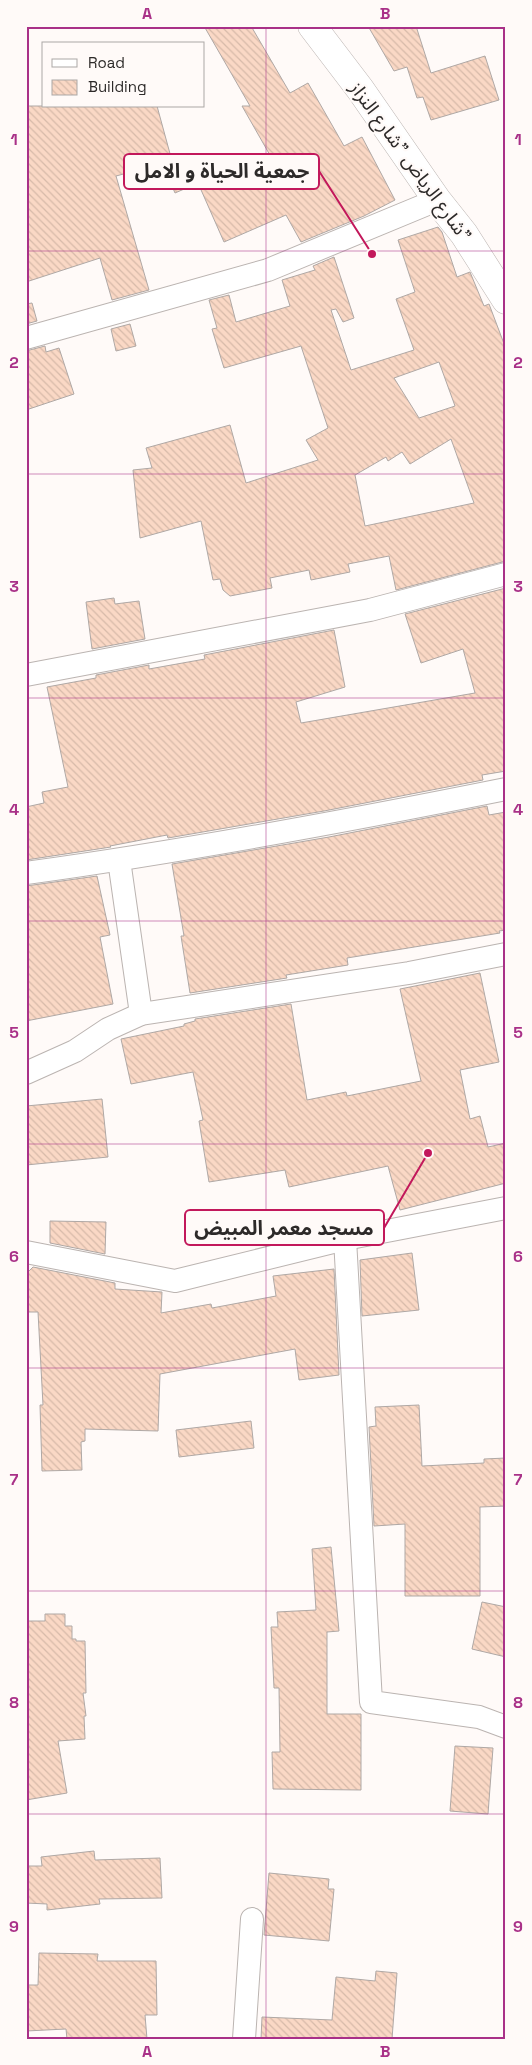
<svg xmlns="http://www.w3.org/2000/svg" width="532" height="2065" font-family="'Space Grotesk','Noto Sans Arabic',sans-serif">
  <defs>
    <pattern id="building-back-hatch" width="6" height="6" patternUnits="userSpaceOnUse" patternTransform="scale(1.25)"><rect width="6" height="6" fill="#fad8c5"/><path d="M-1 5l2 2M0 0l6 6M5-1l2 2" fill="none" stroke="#d7baa9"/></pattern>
  </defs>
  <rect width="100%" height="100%" fill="#fffaf8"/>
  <g fill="url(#building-back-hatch)" stroke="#afa8a5" fill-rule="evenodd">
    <path d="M204,26h47l39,67 18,-10 36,63 18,-9 33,63 -31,16 -63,26 -15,-27 -62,27 -26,-59 -23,10 -9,-21 43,-18 10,26 52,-23 -29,-51h8z"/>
    <path d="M368,26h48l15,47 54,-17 14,44 -68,20 -8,-23 -6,1 -10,-31 -13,4z"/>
    <path d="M26,106h131l15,55 -56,15 33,114 -37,10 -12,-42 -74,24z"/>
    <path d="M438,227l4,5 15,45 13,-5 14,34 5,-2 17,45v212l-110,29 -7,-34 -41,8 2,8 -39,8 -2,-10 -39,8 2,10 -42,8 -7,-6 -3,-11 -7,1 -12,-59 -61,17 -7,-68 19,-2 -6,-20 84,-23 16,58 72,-23 -12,-20 22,-12 -27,-82 -77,22 -12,-39 5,-1 -8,-28 20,-5 7,27 54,-16 -8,-26 33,-10 -2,-4 21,-9 20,61 -11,4 -7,-13 -5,1 20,60 63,-20 -18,-51 19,-7 -17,-52zM439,362l16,44 -36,12 -25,-40zM451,439l23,64 -109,23 -10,-51 31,-18 2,4 14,-9 8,12z"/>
    <path d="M32,303l5,18 -11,3v-20z"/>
    <path d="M130,324l6,22 -20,5 -5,-22z"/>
    <path d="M45,346l1,6 13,-4 15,46 -48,16v-59z"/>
    <path d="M506,588v183l-24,4 1,5 -159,31 -156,27 -1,-3 -57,11 1,1 -85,13v-53l18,-4 -2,-11 26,-5 -21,-100 49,-9v-3l53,-10v4l56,-10 -1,-4 130,-25 11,57 -49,15 5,21 174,-30 -12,-44 -42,14 -16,-49z"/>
    <path d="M114,598l1,6 24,-3 6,38 -53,10 -6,-47z"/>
    <path d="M487,806l2,9 17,-3v118l-7,1 1,2 -153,25 1,7 -62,10 1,3 -97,15 -9,-57h3l-12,-72 157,-27z"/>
    <path d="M97,876l13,59 -10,2 13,67 -87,17v-135z"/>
    <path d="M480,973l19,89 -39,8 10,49 10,-3 8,31 18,-4v40l-106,27 -12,-44 -99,21 -4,-17 -76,12 -10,-61 4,-1 -10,-48 -62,12 -10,-45 63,-13v-2l11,-3v-2l96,-15 16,96 39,-8 1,4 74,-15 -21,-92z"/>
    <path d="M102,1099l6,58 -82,8v-59z"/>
    <path d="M50,1221l56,1 -1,32 -55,-11z"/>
    <path d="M412,1253l7,57 -57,6 -2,-56z"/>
    <path d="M33,1267l82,16v6l47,3 -1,21 50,-9 1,4 64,-12 -3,-20 61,-7 5,106 -40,5 -4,-31 -135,25 -2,57 -73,-2v12l-4,1 1,28 -40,1 -2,-66h3l-5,-93h-12v-38z"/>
    <path d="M419,1405l3,61 62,-3v-4l22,-1v48l-26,1v89h-75v-72l-31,2 -5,-99 7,-1 -1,-19z"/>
    <path d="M251,1421l3,27 -75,9 -3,-27z"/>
    <path d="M331,1547l8,84 -12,1v82h34v76l-88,-1 -1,-37h8l-1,-64h-5l-3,-61h7l-1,-15 39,-2 -4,-61z"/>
    <path d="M482,1602l24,5v50l-34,-8z"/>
    <path d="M45,1614h20v12h7v13h4v2h9l1,52h-3l3,23h-2l1,23 -27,2 9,52 -41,7v-179h19z"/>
    <path d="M455,1746l38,2 -5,66 -38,-3z"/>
    <path d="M94,1851l1,9 65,-2 2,40 -63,1 1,5 -53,6v-6l-21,-1v-37h16l-1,-9z"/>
    <path d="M269,1873l60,6 -1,10h6l-5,52 -65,-6z"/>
    <path d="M39,1953l59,1 -1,7h59l1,54h-12l2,24h-80l-1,-10 -40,2v-46h12z"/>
    <path d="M376,1971l21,2 -5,66h-131l1,-22 70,3 4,-43 39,4z"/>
  </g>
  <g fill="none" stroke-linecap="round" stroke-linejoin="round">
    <g stroke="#bbb4b1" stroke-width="24">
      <g id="minor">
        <path d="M26,338l242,-68 169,-70"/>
        <path d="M26,675l344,-65 136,-36"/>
        <path d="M119,860l22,154"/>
        <path d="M26,873c161,-22 321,-52 480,-84"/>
        <path d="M26,1073l49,-22 33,-22 33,-15 268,-41 97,-19"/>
        <path d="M345,1239l26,463 108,15 27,10"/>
        <path d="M26,1252l149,29 170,-42 161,-31"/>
        <path d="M244,2039l8,-120"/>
      </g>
    </g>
    <g stroke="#bbb4b1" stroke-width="29">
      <path id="tertiary" d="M312,26l48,63 77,111 27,34 42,66"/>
    </g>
    <use href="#minor" stroke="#fff" stroke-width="22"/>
    <use href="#tertiary" stroke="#fff" stroke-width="28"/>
  </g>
  <path fill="none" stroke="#a93188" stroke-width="1" stroke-opacity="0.55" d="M266,26v2013M26,251h480M26,474h480M26,698h480M26,921h480M26,1144h480M26,1368h480M26,1591h480M26,1814h480"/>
  <g text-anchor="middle" stroke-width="4.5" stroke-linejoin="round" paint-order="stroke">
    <g font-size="19" fill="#2d2a29" stroke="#fffaf8">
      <text transform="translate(411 161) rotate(54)" y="7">شارع الرياض "شارع النزاز"</text>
    </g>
  </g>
  <path fill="none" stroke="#c2185b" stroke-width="2" d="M372 254L319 171M428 1153L384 1228"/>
  <g fill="#c2185b" stroke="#fffaf8" stroke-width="2">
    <circle cx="372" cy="254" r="5"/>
    <circle cx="428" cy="1153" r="5"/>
  </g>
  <g fill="#fffaf8" stroke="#c2185b" stroke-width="2">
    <rect x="124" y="154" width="195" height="35" rx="5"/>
    <rect x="185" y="1210" width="199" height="35" rx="5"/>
  </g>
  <g font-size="20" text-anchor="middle" font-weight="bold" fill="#2d2a29">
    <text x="222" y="178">جمعية الحياة و الامل</text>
    <text x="284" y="1235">مسجد معمر المبيض</text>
  </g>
  <rect width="532" height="2065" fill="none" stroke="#fffaf8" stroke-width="55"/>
  <rect x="42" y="42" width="162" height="65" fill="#fffaf8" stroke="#aba7a5"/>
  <rect x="52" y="59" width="25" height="8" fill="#ffffff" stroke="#aba7a5"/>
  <text x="88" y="68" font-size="15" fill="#2d2a29">Road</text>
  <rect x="52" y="80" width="25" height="15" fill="url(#building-back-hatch)" stroke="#aba7a5"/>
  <text x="88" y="92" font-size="15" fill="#2d2a29">Building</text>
  <rect x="28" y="28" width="476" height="2010" fill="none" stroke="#a93188" stroke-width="2"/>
  <g font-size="16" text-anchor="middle" font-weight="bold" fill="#a93188">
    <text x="147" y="19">A</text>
    <text x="385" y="19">B</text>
    <text x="14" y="145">1</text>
    <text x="518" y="145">1</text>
    <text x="14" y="368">2</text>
    <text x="518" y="368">2</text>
    <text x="14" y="592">3</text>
    <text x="518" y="592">3</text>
    <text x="14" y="815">4</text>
    <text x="518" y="815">4</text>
    <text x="14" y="1038">5</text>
    <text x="518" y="1038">5</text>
    <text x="14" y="1262">6</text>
    <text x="518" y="1262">6</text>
    <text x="14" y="1485">7</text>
    <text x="518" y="1485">7</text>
    <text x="14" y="1708">8</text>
    <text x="518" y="1708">8</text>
    <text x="14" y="1932">9</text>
    <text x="518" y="1932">9</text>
    <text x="147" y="2057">A</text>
    <text x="385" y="2057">B</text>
  </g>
</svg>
